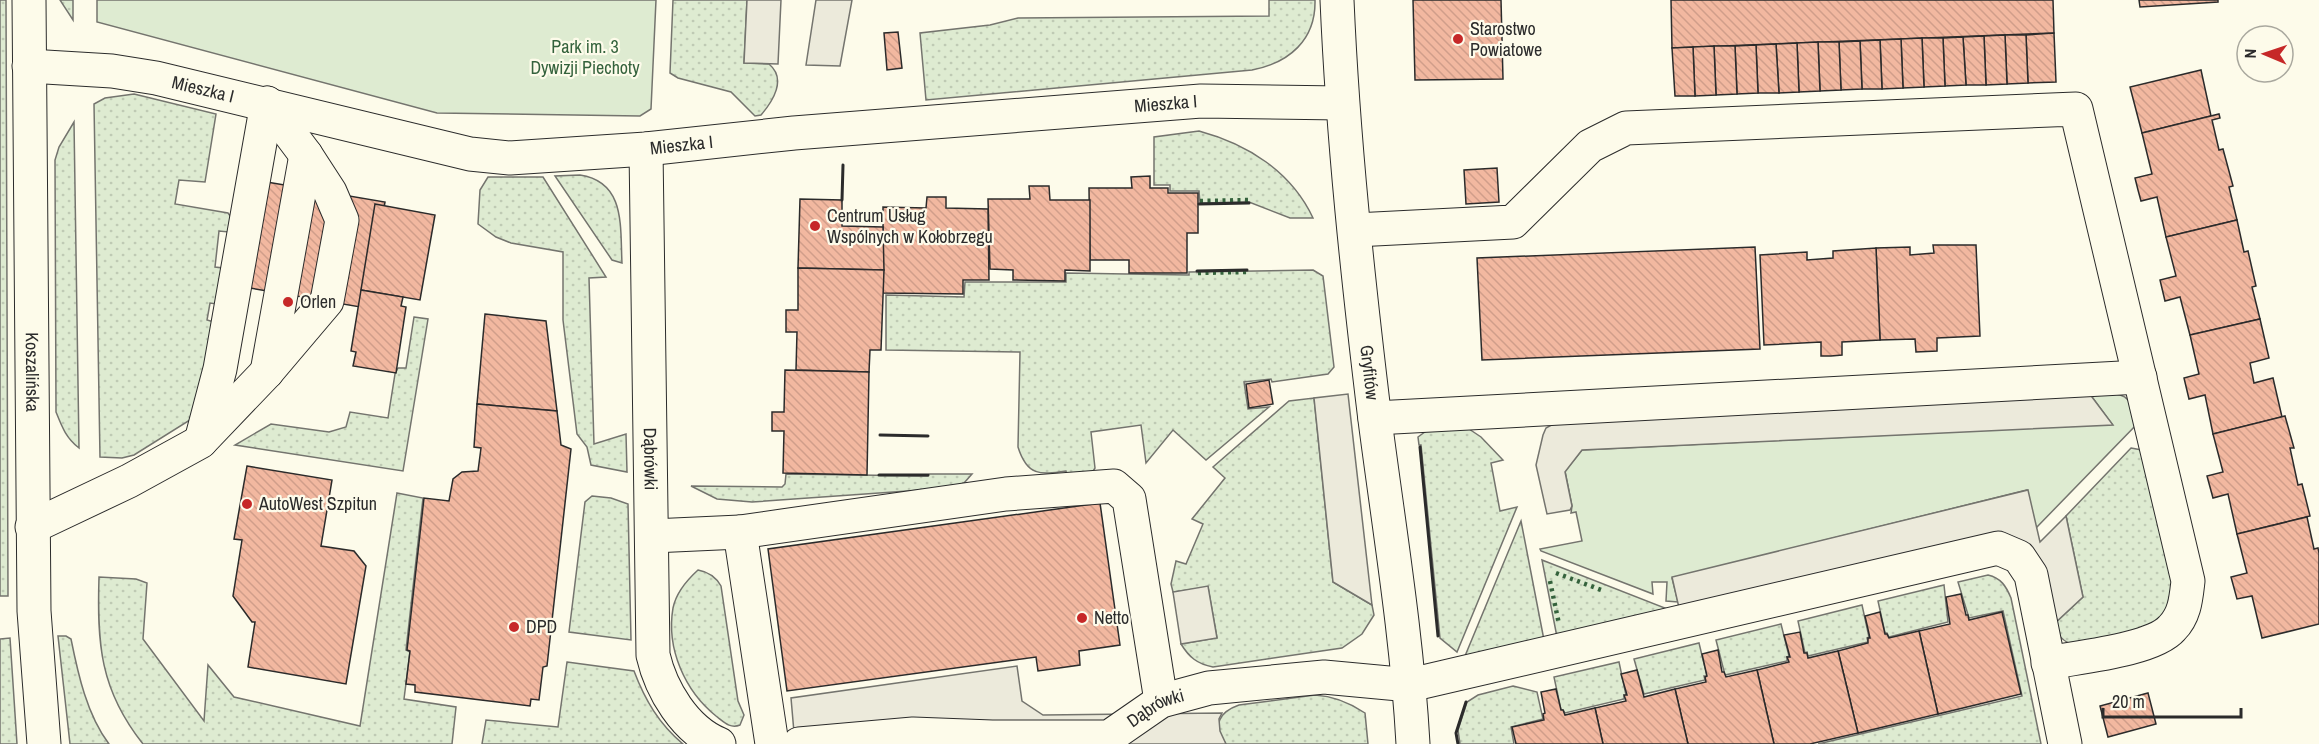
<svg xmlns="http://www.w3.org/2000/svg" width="2319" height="744" font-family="'Archivo Narrow',sans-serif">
  <defs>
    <pattern id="grass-dots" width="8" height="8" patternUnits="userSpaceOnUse" patternTransform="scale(1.5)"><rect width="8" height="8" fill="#deebd1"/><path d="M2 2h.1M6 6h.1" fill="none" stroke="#bfcab4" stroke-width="1.8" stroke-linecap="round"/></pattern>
    <pattern id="building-back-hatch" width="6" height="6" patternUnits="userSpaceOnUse" patternTransform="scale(1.5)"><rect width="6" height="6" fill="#f2b8a0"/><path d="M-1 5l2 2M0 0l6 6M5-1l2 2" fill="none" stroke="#d09e8a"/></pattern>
  </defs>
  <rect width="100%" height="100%" fill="#fdfbea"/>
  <g fill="url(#grass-dots)" stroke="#74746e" stroke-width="1.5">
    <path d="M0,0h6l2,596h-8z"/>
    <path d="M60,0h13v20z"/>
    <path d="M673,0h74l-3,63 25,1c18,15 4,37 -8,51l-6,1 -24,-24 -53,-14 -8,-5z"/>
    <path d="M1269,0h46c1,40 -26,63 -63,70l-326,30 -6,-67 70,-8 28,-7 251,-2z"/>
    <path d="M134,94l82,20 -11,68 -26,-2 -4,24 53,9 3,4 -2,15 -10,-1 -4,36 8,1 -6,36 -7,-1 -3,17 7,2 -13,75 -11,23 -56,35 -12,3 -22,-1 -6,-353 11,-6z"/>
    <path d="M74,122l5,326c-13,-10 -17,-21 -23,-36l-1,-252 4,-13z"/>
    <path d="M1199,131c48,13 92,40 114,87h-23l-41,-16 -49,1 -1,-12h-29v-6h-16v-48z"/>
    <path d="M580,175c46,7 40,52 42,88l-10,-3 -57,-84z"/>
    <path d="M488,177h55l63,100 -17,1 5,166 32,-10 1,38 -36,-7 -4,-18 -10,-13 -14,-114v-68l-52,-9 -15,-6 -18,-13 2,-34z"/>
    <path d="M1313,270l10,6 11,91 -6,7 -56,8 -1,-3 -27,3 4,27 21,-2 -63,53 -33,-30 -27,33 -5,-38 -50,7 4,36 -3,5 -24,7 -2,-9c-26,4 -39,5 -48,-24l2,-95 -134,-2v-55l78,2 1,-15h101v-9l123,2v-3z"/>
    <path d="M414,317l14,2 -25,152 -168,-26 36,-21 58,8 17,-5 4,-15 38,6 7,-44 3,-6h8z"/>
    <path d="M1314,398l19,184 39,23 2,10 -12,19 -20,14 -129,19c-16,-3 -24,-10 -32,-23l36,-6 -9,-51 -35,5 -2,-8 5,-23 10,3 17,-40 -11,-5 33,-41 -12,-11 76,-66z"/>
    <path d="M1466,427l15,10 22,23 -12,3 9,48 17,-4 -60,145 -17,-14 -19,-193h-2l-1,-8 11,-8z"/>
    <path d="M2131,448l16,3 30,125 -8,36 -21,17 -78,15c-9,-5 -14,-10 -16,-20l29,-27 -17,-81z"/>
    <path d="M786,474l142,2 1,-2h43l-8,9 -14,5 -198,14 -35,-3 -26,-13 91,1 3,-3z"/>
    <path d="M397,493l26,5 -17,152 4,2 -6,47 52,8 -4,37h-309c-43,-54 -46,-100 -44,-167l37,2 11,4 -4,56 61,82 4,-56 26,32 126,29z"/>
    <path d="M592,496l19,2 17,6 3,136 -62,-8 16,-130z"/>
    <path d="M1521,521l23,119 -79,16z"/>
    <path d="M1542,560l128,50 -113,27z"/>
    <path d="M698,570c11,2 18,7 23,16l17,115 6,14 -4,10c-10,4 -16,-3 -24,-9 -31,-25 -50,-67 -43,-108 3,-15 14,-28 25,-38z"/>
    <path d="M1988,575c13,3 18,11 23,23l30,146h-223l204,-48 -19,-85 -34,7 -11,-36z"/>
    <path d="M1944,585l4,37 -59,15 -2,-4h-2l-7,-32z"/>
    <path d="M1862,605l7,32 -2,1 1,4 -60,14 -1,-4 -2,1 -7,-32z"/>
    <path d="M1781,624l8,32 -2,1v4l-62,14 -9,-35z"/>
    <path d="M58,636h8l5,3c7,35 16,76 38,105h-39z"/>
    <path d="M10,638l7,106h-17v-105z"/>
    <path d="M1699,643l8,33h-3l1,4 -61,14 -10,-35z"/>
    <path d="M567,662l67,9c11,29 25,53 49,73h-201l4,-24 72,7z"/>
    <path d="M1619,662l7,33 -2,1v3l-59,14 -2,-3h-2l-7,-33z"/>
    <path d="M1513,686l24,6 6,27 -32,8 3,17h-54l-2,-14 9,-28 11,-7z"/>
    <path d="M1315,695c19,1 35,8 50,18l3,31h-142c-14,-19 -7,-32 13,-39z"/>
  </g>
  <g fill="#deebd1" stroke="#74746e" stroke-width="1.5">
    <path d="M97,0h559l-5,109 -11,7 -203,-3 -340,-91z"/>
    <path d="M2089,393c32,1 39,-4 50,29l-103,106 -9,-38 -355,88 6,24 -12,-1 1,-19h-15l1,12 -112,-43 -1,-2 42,-8 -6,-29 -5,1 1,-7 -7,-35 17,-21 530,-26z"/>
  </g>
  <g fill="#eceadb" stroke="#74746e" stroke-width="1.5">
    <path d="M747,0h34l-3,64 -34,-1z"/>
    <path d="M816,0h36l-12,66 -34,-1z"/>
    <path d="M2089,393l24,32 -531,25 -17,22 7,34 -2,4 -23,4 -11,-49 7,-30 3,-7 9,-5z"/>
    <path d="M1348,394l24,211 -39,-23 -19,-184z"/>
    <path d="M2028,490l12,52 26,-26 17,81 -29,27 -35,-67 -340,51 -7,-31z"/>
    <path d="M1208,586l9,52 -36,6 -8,-52z"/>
    <path d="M1017,666l5,35 21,14 179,-2 -3,6 1,12 6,13h-431l-4,-46z"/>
  </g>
  <g fill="url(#building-back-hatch)" stroke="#2b2b2b" stroke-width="1.5">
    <path d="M1413,0h88l2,79 -88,1z"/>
    <path d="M1671,0h382l1,33 -382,15z"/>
    <path d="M2139,0h79v2l-78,5z"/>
    <path d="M898,32l4,36 -15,2 -3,-37z"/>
    <path d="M2054,33l2,49 -28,1 -2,-48z"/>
    <path d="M2005,35h21l2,48 -21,1z"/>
    <path d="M2005,35l2,49 -21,1 -2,-49z"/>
    <path d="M1984,36l2,49h-20l-3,-48z"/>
    <path d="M1963,37l3,48 -21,1 -2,-48z"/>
    <path d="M1922,38h21l2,48 -21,1z"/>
    <path d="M1922,38l2,49 -21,1 -2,-49z"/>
    <path d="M1901,39l2,49 -21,1 -2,-49z"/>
    <path d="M1880,40l2,49h-20l-2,-48z"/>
    <path d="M1860,41l2,48 -21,1 -2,-48z"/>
    <path d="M1818,42h21l2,48 -21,1z"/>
    <path d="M1818,42l2,49 -21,1 -2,-49z"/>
    <path d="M1797,43l2,49 -20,1 -3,-49z"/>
    <path d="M1776,44l3,49h-21l-2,-48z"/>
    <path d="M1756,45l2,48 -21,1 -2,-48z"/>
    <path d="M1714,46h21l2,48 -21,1z"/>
    <path d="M1714,46l2,49 -21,1 -2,-49z"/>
    <path d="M1693,47l2,49h-20l-3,-48z"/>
    <path d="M2201,70l10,46 -69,17 -12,-46z"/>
    <path d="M2219,114l1,4 -8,2 7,30 4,-1 10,37 -4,1 8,33 -71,17 -9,-40 -16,4 -3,-11 -3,-12 17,-4 -10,-41z"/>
    <path d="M1497,168l2,34 -33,2 -2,-34z"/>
    <path d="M1150,176v12h18v5h30v40h-11v40h-58v-13h-39l-1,-72h43l-1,-11z"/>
    <path d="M255,180l130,22 -19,106 -128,-22z"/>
    <path d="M1029,186h20l1,14h40v71l-25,-1v11l-52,-1v-10l-23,-1 -2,-70h42z"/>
    <path d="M927,197h19v11l42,1 1,71h-26v14l-80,-1v-86l43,1z"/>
    <path d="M800,199l42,1v26l41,1 1,43 -86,-2z"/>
    <path d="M375,204l60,11 -15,85 -59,-10z"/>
    <path d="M2237,220l7,32 4,-1 8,35 -4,1 8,32 -70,16 -10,-38 -15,4 -5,-21 16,-4 -10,-39z"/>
    <path d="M1933,245h43l4,91 -43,2v13l-21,1 -1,-13 -35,1 -4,-92 34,-1v8l24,-2z"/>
    <path d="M1755,247l5,102 -278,11 -5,-102z"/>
    <path d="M1876,248l4,92 -38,2v13l-11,1h-10v-14l-57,3 -4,-90 47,-3v8l26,-2v-7z"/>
    <path d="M798,268l86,2 -3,80h-11l-1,22 -73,-2 1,-38h-11v-22h12z"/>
    <path d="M361,290l42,7 -2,9 5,1 -10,66 -43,-7 3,-14 -5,-1z"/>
    <path d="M485,314l61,7 11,90 -80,-7z"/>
    <path d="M2260,319l9,39 -19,5 4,20 19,-5 9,39 -69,17 -8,-39 -16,4 -5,-21 15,-4 -9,-39z"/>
    <path d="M785,370l84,2 -2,103 -84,-2 1,-42h-12v-19h12z"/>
    <path d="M1269,380l4,24 -24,4 -3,-24z"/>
    <path d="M477,404l80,7 4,34 10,4 -24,217 -4,1 -4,33 -8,-1 -1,7 -115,-14v-7l-9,-1 4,-33 -3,-1 17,-152 25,3 4,-22 9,-7 16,-1 3,-23 -7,-1z"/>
    <path d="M2285,416l9,32h-4l8,37 4,-1 8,32 -73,18 -9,-40 -15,4 -6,-22 16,-4 -10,-38z"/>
    <path d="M247,466l85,14 -11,66 33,5 12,15 -20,118 -98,-17 7,-45h-3l-19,-26 9,-56 -8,-1z"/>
    <path d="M1100,503l20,142 -41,6 1,14 -42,6 -2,-14 -249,34 -19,-142z"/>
    <path d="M2307,517l7,32 4,-1 1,5v71l-57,14 -10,-42 -15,3 -6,-22 16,-4 -10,-39z"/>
    <path d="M1961,594l5,21h2l1,5 33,-8 19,82 -83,20 -19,-83 31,-7 -4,-27z"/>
    <path d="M1880,612l5,22h2l2,4 30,-7 19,83 -80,19 -20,-82 30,-8v-5h2l-5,-22z"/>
    <path d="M1800,632l4,21h3l1,5 30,-7 20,82 -48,11h-36l-17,-74 32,-8 -2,-5h3l-6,-22z"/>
    <path d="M1718,650l4,22h2l2,5 31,-7 17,74h-86l-13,-55 31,-7 -1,-5 2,-1 -5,-22z"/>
    <path d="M1637,670l7,27 31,-8 13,55h-85l-8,-36 31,-7 -2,-6h3l-6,-21z"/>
    <path d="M1556,689l5,21h2l2,5 30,-7 8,36h-87l-4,-17 32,-7 -1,-6 2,-1 -4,-21z"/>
    <path d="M2148,693l8,31 -48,13 -8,-31z"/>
  </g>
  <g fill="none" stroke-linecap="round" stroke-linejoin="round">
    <g stroke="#2b2b2b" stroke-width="35">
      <g id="minor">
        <path id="s1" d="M1337,0c6,140 21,280 38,420 14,108 32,215 38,324"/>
        <path id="s2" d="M29,66l83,5 44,7 314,76 40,4 136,-9 148,-16 407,-32 140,2"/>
        <path id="s3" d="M646,149l7,506c8,35 32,75 66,89"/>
        <path d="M1355,230l158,-8 77,-76 36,-18 450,-19 112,472c-2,17 -3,34 -16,47 -19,22 -94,29 -124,35"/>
        <path d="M267,372l39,-217"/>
        <path d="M1375,418l765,-41"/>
        <path d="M201,441l19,-72 47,-266"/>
        <path d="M32,527l97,-46 71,-39 66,-69 61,-72 15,-81 -12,-28 -24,-37 -39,-52"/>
        <path d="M740,532l32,212"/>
        <path d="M652,536l88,-4 266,-38 108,-8 15,13 32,202"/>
        <path id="s4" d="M799,744l114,-10 79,3h117l52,-36 48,-13 115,-11 86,8 588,-137 21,9 12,18 34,169"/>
      </g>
    </g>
    <g stroke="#2b2b2b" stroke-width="35">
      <g id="major">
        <path id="s5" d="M29,0l5,611 10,133"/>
      </g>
    </g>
    <use href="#minor" stroke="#fdfbea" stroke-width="33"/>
    <use href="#major" stroke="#fdfbea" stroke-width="33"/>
    <g stroke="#34623c" stroke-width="4.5" stroke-dasharray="3 4.5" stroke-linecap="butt">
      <path d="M1200,201l49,-1"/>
      <path d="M1198,273l48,-1"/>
      <path d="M1556,573l48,18"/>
      <path d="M1550,581l9,43"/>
    </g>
    <g stroke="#2b2b2b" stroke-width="3">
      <path d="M842,200l1,-35"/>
      <path d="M1199,204l50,-1"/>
      <path d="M1197,271l50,-1"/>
      <path d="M880,435l48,1"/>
      <path d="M1420,447l18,189"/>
      <path d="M879,475h49"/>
      <path d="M1458,744l-2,-11 10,-31"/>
    </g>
  </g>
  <g fill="#c62828" stroke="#fdfbea" stroke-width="2">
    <circle cx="1458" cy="39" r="6"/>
    <circle cx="815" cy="226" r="6"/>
    <circle cx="288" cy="302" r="6"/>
    <circle cx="247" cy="504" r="6"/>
    <circle cx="1082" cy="618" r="6"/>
    <circle cx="514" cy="627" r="6"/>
  </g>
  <g text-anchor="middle" stroke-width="4.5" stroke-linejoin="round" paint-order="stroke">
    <g font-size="18" fill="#2b2b2b" stroke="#fdfbea" text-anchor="start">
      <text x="1470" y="35">Starostwo<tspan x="1470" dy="21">Powiatowe</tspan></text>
      <text x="827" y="222">Centrum Usług<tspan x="827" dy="21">Wspólnych w Kołobrzegu</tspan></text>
      <text x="300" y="308">Orlen</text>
      <text x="259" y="510">AutoWest Szpitun</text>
      <text x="1094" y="624">Netto</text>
      <text x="526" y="633">DPD</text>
    </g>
    <g font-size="18" fill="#34623c" stroke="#fdfbea">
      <text x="585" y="53">Park im. 3<tspan x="585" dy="21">Dywizji Piechoty</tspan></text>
    </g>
    <g font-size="18" fill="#2b2b2b" stroke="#fdfbea">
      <text dy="6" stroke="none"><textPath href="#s2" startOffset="176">Mieszka I</textPath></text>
      <text dy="6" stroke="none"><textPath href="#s2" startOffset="1149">Mieszka I</textPath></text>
      <text dy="6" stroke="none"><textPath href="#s2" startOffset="663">Mieszka I</textPath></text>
      <text dy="6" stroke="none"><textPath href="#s5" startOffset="372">Koszalińska</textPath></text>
      <text dy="6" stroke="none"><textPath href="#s1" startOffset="374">Gryfitów</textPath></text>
      <text dy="6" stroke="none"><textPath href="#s3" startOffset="310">Dąbrówki</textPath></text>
      <text dy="6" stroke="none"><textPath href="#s4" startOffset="366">Dąbrówki</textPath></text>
    </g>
  </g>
  <g transform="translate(2265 54) rotate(272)"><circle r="28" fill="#fdfbea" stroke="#a9a89e" stroke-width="1.5"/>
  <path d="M0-4.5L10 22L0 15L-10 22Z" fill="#c62828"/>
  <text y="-9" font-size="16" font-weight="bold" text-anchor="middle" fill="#2b2b2b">N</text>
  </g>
  <path d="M2103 708v9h138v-9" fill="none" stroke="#2b2b2b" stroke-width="3"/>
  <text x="2112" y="708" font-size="18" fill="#2b2b2b" stroke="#fdfbea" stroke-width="4.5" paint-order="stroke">20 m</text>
</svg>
